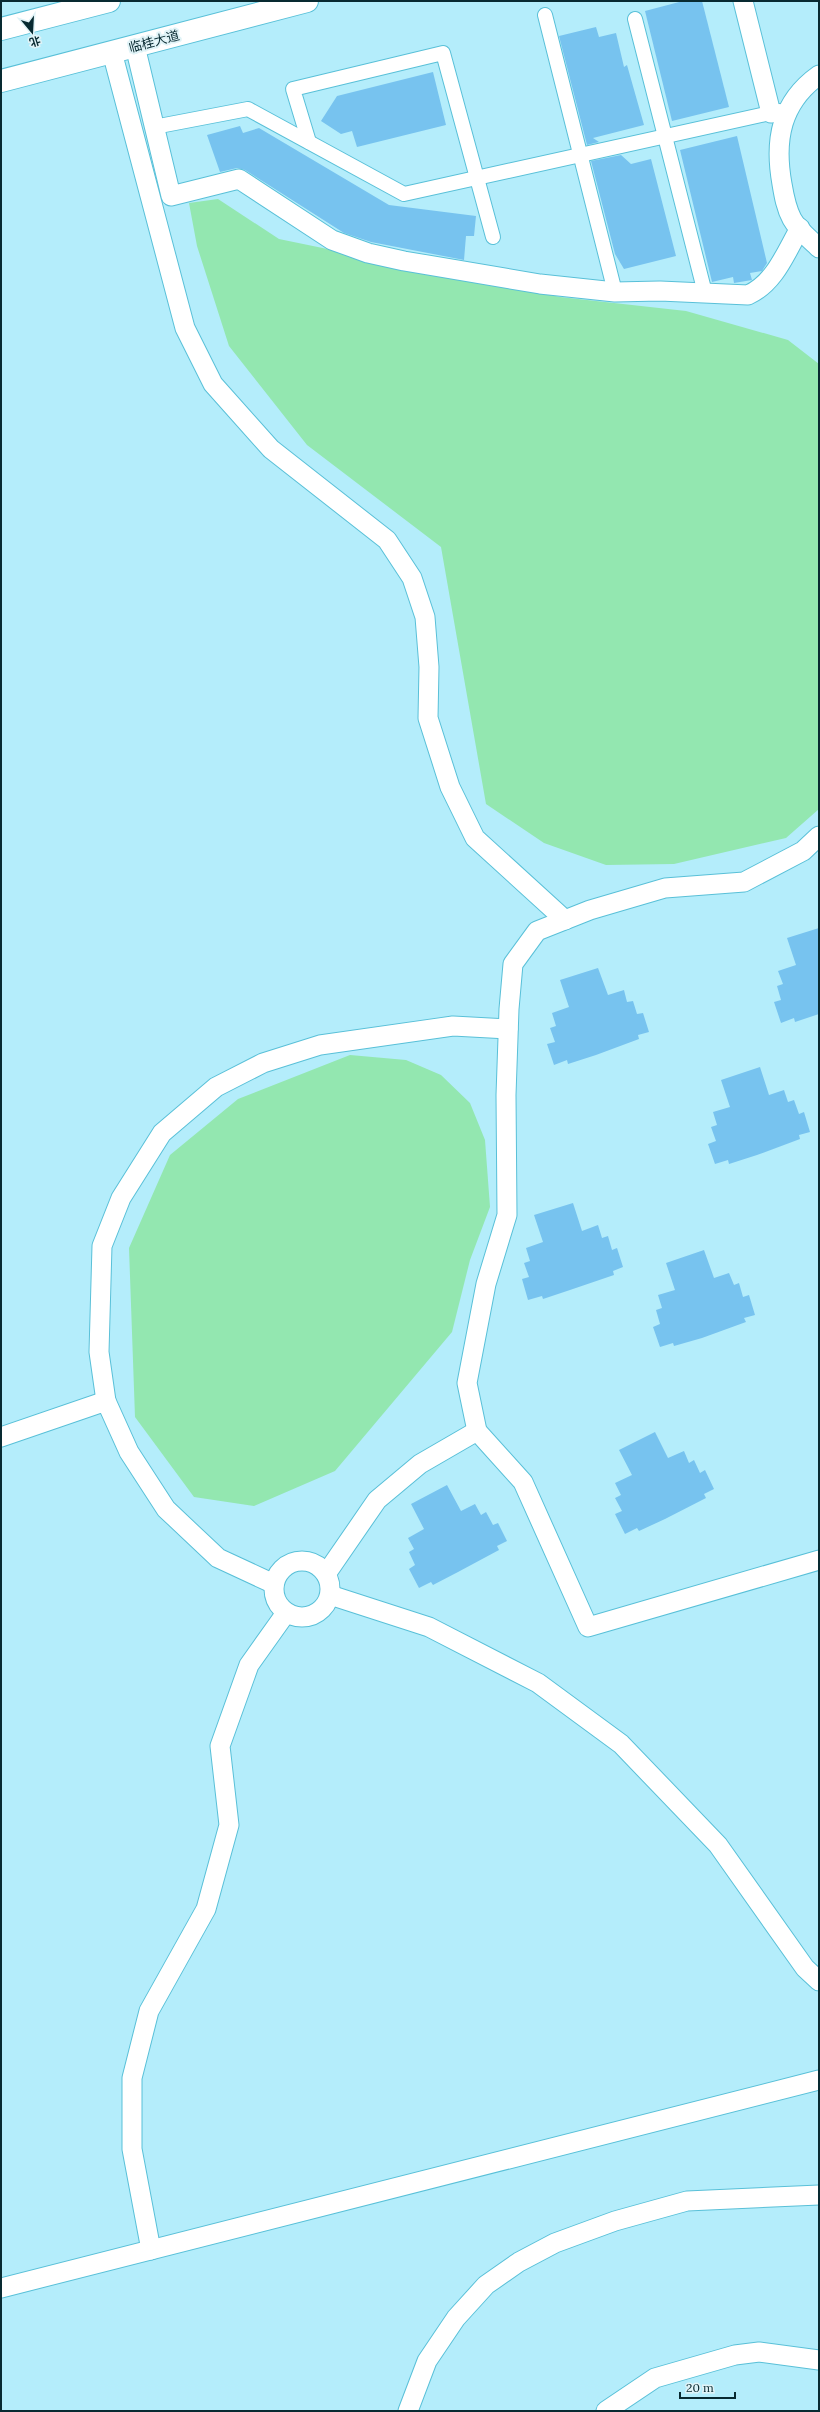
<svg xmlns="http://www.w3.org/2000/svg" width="820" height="2412" font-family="Lora,'Noto Sans SC',serif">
  <rect width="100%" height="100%" fill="#b4edfb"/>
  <g fill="#93e7b0">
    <path d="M218,199l61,40 281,58 126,14 102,29 31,24v445l-33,29 -112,26 -68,1 -62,-22 -58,-39 -45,-257 -134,-102 -78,-99 -32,-100 -8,-43z"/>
    <path d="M350,1055l56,5 35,15 29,28 15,37 5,67 -20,53 -18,72 -117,139 -81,35 -60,-9 -59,-80 -6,-169 41,-93 68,-56z"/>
  </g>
  <g fill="#77c3ef">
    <path d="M683,1h19l27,106 -57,14 -27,-110z"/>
    <path d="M596,27l3,10 17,-4 8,34 3,-2 17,60 -51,13 6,4 -12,3 -28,-109z"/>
    <path d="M433,72l13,53 -89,22 -5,-16 -11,3 -20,-13 16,-25z"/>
    <path d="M240,126l3,7 16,-5 130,77 87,11 -2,20h-8l-2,24 -93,-18 -27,-9 -99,-63 -8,-2 -17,4 -13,-37z"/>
    <path d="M737,136l30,127 -5,8 -12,2 2,7 -18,3 -1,-6 -21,5 -32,-132z"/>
    <path d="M621,155l10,9 20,-5 25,97 -52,13 -9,-15 -24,-93z"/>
    <path d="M819,928v86l-24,8 -1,-4 -13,5 -7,-21 7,-2 -4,-14 6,-2 -5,-13 18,-6 -9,-27z"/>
    <path d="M598,968l10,27 16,-5 3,12 6,-1 4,13 6,-1 6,19 -11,3 1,4 -43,16 -28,9 -1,-4 -13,5 -7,-21 8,-2 -5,-14 6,-2 -4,-13 17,-6 -9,-27z"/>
    <path d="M760,1067l9,28 15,-5 4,12 6,-2 5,14 5,-2 6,20 -11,3 1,4 -43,16 -28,9 -1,-4 -13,4 -7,-20 8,-3 -5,-14 6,-2 -4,-13 17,-5 -9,-27z"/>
    <path d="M573,1203l9,28 16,-6 4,13 6,-2 4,14 5,-2 6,19 -10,4 1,4 -44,15 -27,9 -1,-3 -14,4 -6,-21 7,-2 -5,-14 6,-2 -4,-13 17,-6 -9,-27z"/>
    <path d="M704,1250l10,28 15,-5 5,12 5,-2 4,14 6,-2 6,20 -11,3 2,4 -44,16 -28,8 -1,-3 -13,4 -7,-20 7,-3 -4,-14 6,-2 -4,-13 17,-5 -9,-27z"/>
    <path d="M655,1432l13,26 16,-7 5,12 5,-3 6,13 5,-3 9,19 -10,5 2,4 -41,21 -26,12 -2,-3 -12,6 -10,-20 7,-3 -7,-13 6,-3 -6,-12 17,-8 -13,-25z"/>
    <path d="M447,1485l14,26 14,-7 6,11 5,-3 7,13 5,-2 9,18 -10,5 2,4 -41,22 -25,13 -2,-3 -12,6 -10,-19 6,-4 -6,-13 5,-3 -6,-11 16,-9 -13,-25z"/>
  </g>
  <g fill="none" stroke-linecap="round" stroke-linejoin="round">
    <g stroke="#59c0d8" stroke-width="16">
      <g id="pedestrian">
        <path d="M545,15l70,277"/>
        <path d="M635,19l70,274"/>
        <path d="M154,127l94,-18 156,85 375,-83"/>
        <path d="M309,142l-16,-53 150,-36 50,184"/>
      </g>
    </g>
    <g stroke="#59c0d8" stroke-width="21">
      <g id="minor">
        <path d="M743,1l28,112"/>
        <path d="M135,46l36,150 68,-17 93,61 36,13 36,8 136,23 75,8 45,-1 88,4c27,-12 38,-43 52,-67"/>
        <path d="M112,52l73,276 28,56 58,65 116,91 25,38 13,39 4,50 -1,51 22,69 25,51 90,82"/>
        <path d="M819,75c-38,27 -45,65 -37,109 2,12 4,24 10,35 6,11 18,20 27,29"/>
        <path d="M819,836l-16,15 -59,31 -79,6 -75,22 -53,21 -24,33 -4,45 -3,86 1,120 -21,69 -19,99 10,48 46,51 65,145 231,-67"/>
        <path d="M106,1401l-7,-49 3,-106 19,-48 41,-65 54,-46 47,-24 57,-18 133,-19 55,3"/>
        <path d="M1,1437l105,-36 23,51 37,57 52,49 56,26"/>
        <circle cx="302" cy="1589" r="28"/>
        <path d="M326,1574l51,-74 43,-36 57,-33"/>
        <path d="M330,1595l99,32 109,56 83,61 97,101 87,123 14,13"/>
        <path d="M151,2250l-19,-101v-71l17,-67 57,-102 23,-84 -9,-79 29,-81 37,-52"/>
        <path d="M1,2288l818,-208"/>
        <path d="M408,2411l19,-50 29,-43 30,-33 33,-23 36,-19 60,-22 72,-20 132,-6"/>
        <path d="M606,2411l49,-33 80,-23 24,-3 60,8"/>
      </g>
    </g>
    <g stroke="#59c0d8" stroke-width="24">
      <g id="primary">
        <path d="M1,29l108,-28"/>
        <path d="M1,81l306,-80"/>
      </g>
    </g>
    <use href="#pedestrian" stroke="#fff" stroke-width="14"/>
    <use href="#minor" stroke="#fff" stroke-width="19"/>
    <use href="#primary" stroke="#fff" stroke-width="22"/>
  </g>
  <g text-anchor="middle" stroke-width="4" stroke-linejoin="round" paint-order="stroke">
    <g font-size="13" fill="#082a31" stroke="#e0f3f7">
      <text transform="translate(154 41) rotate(-15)" y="5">临桂大道</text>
    </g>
  </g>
  <rect width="820" height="2412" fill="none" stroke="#082a31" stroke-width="4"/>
  <g transform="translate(32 32) rotate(162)" stroke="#e0f3f7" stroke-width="3" paint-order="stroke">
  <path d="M0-3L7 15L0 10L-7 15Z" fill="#082a31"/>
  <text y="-6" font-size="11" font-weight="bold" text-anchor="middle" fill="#082a31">北</text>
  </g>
  <path d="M680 2392v6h55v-6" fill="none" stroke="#082a31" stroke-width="2"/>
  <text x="686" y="2392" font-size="12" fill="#082a31" stroke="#e0f3f7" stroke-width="3" paint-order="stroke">20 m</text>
</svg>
